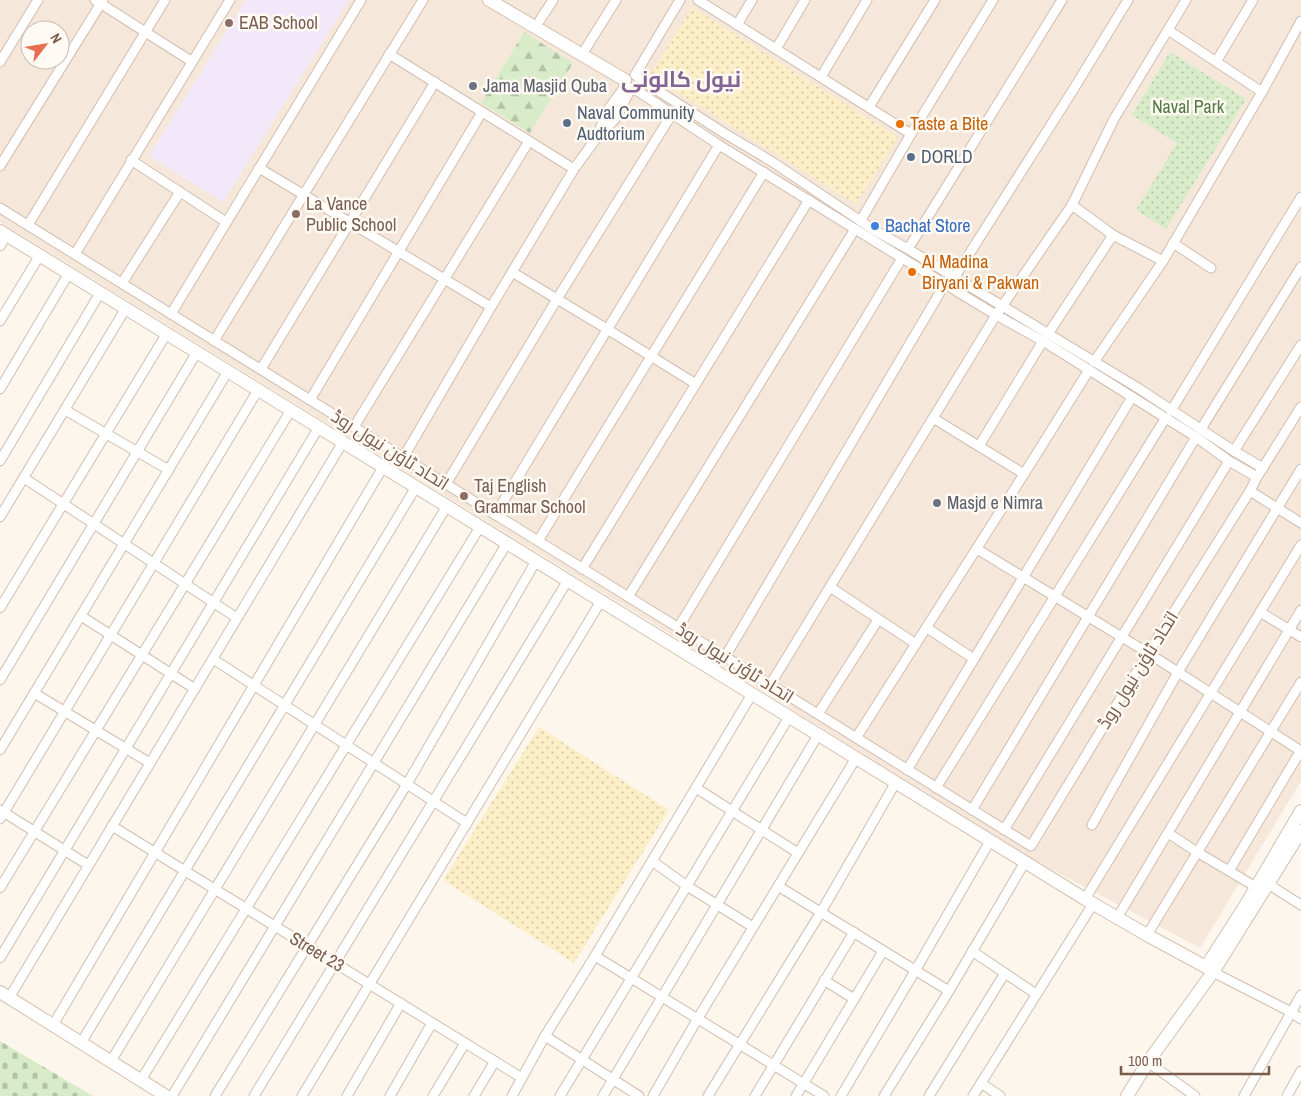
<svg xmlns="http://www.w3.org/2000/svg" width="1301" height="1096" font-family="'Archivo Narrow',Cairo,sans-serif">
  <defs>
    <pattern id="forest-firs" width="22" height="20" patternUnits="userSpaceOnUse" patternTransform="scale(1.25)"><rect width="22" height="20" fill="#d8ecc9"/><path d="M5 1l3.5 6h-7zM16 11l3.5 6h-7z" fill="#b4c2a5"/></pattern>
    <pattern id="sand-dots" width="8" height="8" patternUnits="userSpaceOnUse" patternTransform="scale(1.25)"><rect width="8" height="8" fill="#fcefc7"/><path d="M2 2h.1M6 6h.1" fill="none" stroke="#d1c5a4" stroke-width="1.8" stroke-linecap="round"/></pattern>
    <pattern id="cemetery-stones" width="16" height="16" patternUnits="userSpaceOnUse" patternTransform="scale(1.25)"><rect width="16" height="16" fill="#d8ecc9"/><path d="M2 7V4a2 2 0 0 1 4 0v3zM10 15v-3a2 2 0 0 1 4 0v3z" fill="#b4c2a5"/></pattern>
    <pattern id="park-dots" width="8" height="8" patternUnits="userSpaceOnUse" patternTransform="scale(1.25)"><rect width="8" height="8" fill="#d8ecc9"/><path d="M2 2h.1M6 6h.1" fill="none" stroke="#b4c2a5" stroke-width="1.8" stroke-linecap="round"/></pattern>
  </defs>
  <rect width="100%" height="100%" fill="#fdf6ec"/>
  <path fill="#f5e8da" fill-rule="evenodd" d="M0,0h1301v781l-101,167 -168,-89 -357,-222 -675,-415zM30,30h30v30h-30z"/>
  <path fill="#f3e8fa" d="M246,0h103l-126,202 -74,-46z"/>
  <path fill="url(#forest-firs)" d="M524,32l49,31 -43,70 -49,-30z"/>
  <g fill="url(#sand-dots)">
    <path d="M692,7l206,130 -42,67 -206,-129z"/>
    <path d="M539,727l130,83 -95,153 -131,-83z"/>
  </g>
  <path fill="url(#cemetery-stones)" d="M0,1041l10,6 83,49h-93z"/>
  <path fill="url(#park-dots)" d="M1170,52l76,47 -80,130 -30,-19 41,-67 -45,-28z"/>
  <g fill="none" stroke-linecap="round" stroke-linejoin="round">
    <g stroke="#d1beb0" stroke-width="11">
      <g id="street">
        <path d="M95,0l96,61"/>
        <path d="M698,0l213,134"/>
        <path d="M540,20l13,-20"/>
        <path d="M737,25l15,-25"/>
        <path d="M1168,30l94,62"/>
        <path d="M586,48l30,-48"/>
        <path d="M776,49l29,-49"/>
        <path d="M389,54l185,115"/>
        <path d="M0,62l38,-62"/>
        <path d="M1216,62l37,-62"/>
        <path d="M635,75l45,-75"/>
        <path d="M821,77l46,-77"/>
        <path d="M638,78l86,55 47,28 103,69 34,19 230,139 96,63 29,17"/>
        <path d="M633,88l86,57 183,113 94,57 47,26 153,96 33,24 28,16"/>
        <path d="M869,107l66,-107"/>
        <path d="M598,133l10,-23 18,-25"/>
        <path d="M131,160l95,62"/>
        <path d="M0,166l103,-166"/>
        <path d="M259,168l232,139"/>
        <path d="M1072,205l41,30 50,26"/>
        <path d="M0,208l1031,638 117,-193 102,-162 7,-14 44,-70"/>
        <path d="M861,220l50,-86 82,-134"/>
        <path d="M28,225l137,-225"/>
        <path d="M1173,243l38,25"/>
        <path d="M0,246l7,-11"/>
        <path d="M908,249l154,-249"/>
        <path d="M75,254l155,-254"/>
        <path d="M512,272l95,57 89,55"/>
        <path d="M954,278l119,-188 55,-90"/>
        <path d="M122,283l58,-91"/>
        <path d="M171,314l190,-314"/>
        <path d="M0,321l40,-66"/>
        <path d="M1048,334l65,-99"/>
        <path d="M214,341l209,-341"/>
        <path d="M1094,362l69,-101 99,-169 39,-71"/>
        <path d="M261,369l174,-287"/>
        <path d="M0,389l69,-116"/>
        <path d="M310,400l172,-288"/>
        <path d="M65,410l104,60"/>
        <path d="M1171,411l130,-214"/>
        <path d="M933,418l91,56"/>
        <path d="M354,427l175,-286"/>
        <path d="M1201,429l100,-162"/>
        <path d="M979,446l64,-105"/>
        <path d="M1234,451l67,-106"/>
        <path d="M403,458l88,-151 83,-138 21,-29 21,-22 15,-30"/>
        <path d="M0,461l100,-168"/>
        <path d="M24,478l213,140"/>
        <path d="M446,484l111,-185 115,-185"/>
        <path d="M1250,491l51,32"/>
        <path d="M495,515l224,-370"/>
        <path d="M0,517l126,-209"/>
        <path d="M538,541l226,-369"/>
        <path d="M977,549l171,104 153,98"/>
        <path d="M582,569l227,-369"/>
        <path d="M830,587l86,57"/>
        <path d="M628,597l227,-368"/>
        <path d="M0,608l167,-275"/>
        <path d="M1260,612l41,25"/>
        <path d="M81,616l114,73"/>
        <path d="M678,628l224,-370"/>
        <path d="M927,628l47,31"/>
        <path d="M725,657l220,-373"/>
        <path d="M213,659l254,164"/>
        <path d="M0,680l197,-328"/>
        <path d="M770,685l226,-370 76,-110 42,-86 72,-119"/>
        <path d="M34,693l116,70"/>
        <path d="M818,714l60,-94"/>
        <path d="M856,738l168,-264 65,-104"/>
        <path d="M0,750l228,-379"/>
        <path d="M907,770l225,-373"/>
        <path d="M696,788l102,65"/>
        <path d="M936,788l229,-369"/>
        <path d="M0,810l88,55"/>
        <path d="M972,810l224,-373"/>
        <path d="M0,819l258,-429"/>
        <path d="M1092,825l86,-153 123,-203"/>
        <path d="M112,826l410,252"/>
        <path d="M1004,830l225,-369"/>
        <path d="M1168,833l29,19 59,35"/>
        <path d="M652,861l35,25 66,41"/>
        <path d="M1229,871l72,-121"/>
        <path d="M1265,882l36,23"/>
        <path d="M778,886l171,105"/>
        <path d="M0,888l291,-478"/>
        <path d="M1085,899l216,-354"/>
        <path d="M1117,918l184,-308"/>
        <path d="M1147,935l154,-253"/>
        <path d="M972,951l64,43"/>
        <path d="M595,956l229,140"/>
        <path d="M0,958l319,-531"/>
        <path d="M1209,970l82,42 10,7"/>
        <path d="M824,980l30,19"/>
        <path d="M9,998l334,-556"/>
        <path d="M53,1025l330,-558"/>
        <path d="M545,1036l94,60"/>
        <path d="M81,1043l335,-556"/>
        <path d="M111,1061l336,-555"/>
        <path d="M1148,1062l47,34"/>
        <path d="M141,1080l339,-553"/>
        <path d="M981,1083l19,13"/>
        <path d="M172,1096l335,-553"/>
        <path d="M215,1096l192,-312 129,-223"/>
        <path d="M254,1096l314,-516"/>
        <path d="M302,1096l299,-495"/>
        <path d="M347,1096l54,-93"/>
        <path d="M390,1096l42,-73"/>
        <path d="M433,1096l32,-53"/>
        <path d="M474,1096l21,-35"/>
        <path d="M512,1096l33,-60 50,-80 157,-262"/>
        <path d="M560,1096l229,-379"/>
        <path d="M603,1096l215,-361"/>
        <path d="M653,1096l45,-78 158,-260"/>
        <path d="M708,1096l113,-184 75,-130"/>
        <path d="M755,1096l99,-164"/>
        <path d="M796,1096l87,-145"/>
        <path d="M841,1096l74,-125 75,-130"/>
        <path d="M884,1096l65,-105 76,-129"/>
        <path d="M929,1096l76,-123"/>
        <path d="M973,1096l120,-192"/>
        <path d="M1244,1096l57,-101"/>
        <path d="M1287,1096l14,-25"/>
      </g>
    </g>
    <g stroke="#d6c0b0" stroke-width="14">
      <g id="secondary">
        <path d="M489,0l136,80"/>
        <path d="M0,231l1085,668 62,36 59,32 39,-61 56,-95"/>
        <path d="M0,992l166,104"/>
        <path d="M1127,1096l21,-34 65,-90 88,-141"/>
      </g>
    </g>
    <use href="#street" stroke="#fff" stroke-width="9"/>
    <use href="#secondary" stroke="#fff" stroke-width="12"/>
  </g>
  <g fill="#8d6e63" stroke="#fffaf3" stroke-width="2">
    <circle cx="229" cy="23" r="5"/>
    <circle cx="296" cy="214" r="5"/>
    <circle cx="464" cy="496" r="5"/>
  </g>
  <g fill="#6b7280" stroke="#fffaf3" stroke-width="2">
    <circle cx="473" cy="86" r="5"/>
    <circle cx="937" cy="503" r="5"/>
  </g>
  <g fill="#5c6f8a" stroke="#fffaf3" stroke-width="2">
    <circle cx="567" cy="123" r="5"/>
    <circle cx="911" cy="157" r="5"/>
  </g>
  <g fill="#e8710a" stroke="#fffaf3" stroke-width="2">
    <circle cx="900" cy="124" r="5"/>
    <circle cx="912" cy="272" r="5"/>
  </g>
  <circle fill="#3f7fe0" stroke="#fffaf3" stroke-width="2" cx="875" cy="226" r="5"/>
  <g text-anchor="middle" stroke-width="5" stroke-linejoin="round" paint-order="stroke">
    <g font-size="18" fill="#785e54" stroke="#fffaf3" text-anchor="start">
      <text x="239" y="29">EAB School</text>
      <text x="306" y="210">La Vance<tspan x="306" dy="21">Public School</tspan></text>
      <text x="474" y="492">Taj English<tspan x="474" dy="21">Grammar School</tspan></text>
    </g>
    <g font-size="18" fill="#5b616d" stroke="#fffaf3" text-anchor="start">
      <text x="483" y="92">Jama Masjid Quba</text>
      <text x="947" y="509">Masjd e Nimra</text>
    </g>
    <g font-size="18" fill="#537a41" stroke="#fffaf3">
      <text x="1188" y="113">Naval Park</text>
    </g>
    <g font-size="18" fill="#4e5e75" stroke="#fffaf3" text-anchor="start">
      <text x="577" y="119">Naval Community<tspan x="577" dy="21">Audtorium</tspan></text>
      <text x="921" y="163">DORLD</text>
    </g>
    <g font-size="18" fill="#c56008" stroke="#fffaf3" text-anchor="start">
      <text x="910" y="130">Taste a Bite</text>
      <text x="922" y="268">Al Madina<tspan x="922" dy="21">Biryani &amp; Pakwan</tspan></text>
    </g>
    <g font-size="18" fill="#366cbe" stroke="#fffaf3" text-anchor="start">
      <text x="885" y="232">Bachat Store</text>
    </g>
    <g font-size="18" fill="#7a5c4d" stroke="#fffaf3">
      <text transform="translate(390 450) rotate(32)" y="6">اتحاد ٹاؤن نیول روڈ</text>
      <text transform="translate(735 663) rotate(32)" y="6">اتحاد ٹاؤن نیول روڈ</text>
      <text transform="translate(1138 670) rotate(-58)" y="6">اتحاد ٹاؤن نیول روڈ</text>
      <text transform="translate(317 952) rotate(31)" y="6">Street 23</text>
    </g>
    <g font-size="22" font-weight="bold" fill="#846695" stroke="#fffaf3">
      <text x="681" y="87">نیول کالونی</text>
    </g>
  </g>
  <g transform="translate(45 45) rotate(59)"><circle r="24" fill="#fffaf3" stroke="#cabbb1"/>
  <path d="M0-4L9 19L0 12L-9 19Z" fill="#e76f51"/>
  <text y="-8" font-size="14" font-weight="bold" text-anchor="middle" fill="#7a5c4d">N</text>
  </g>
  <path d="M1121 1066v8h148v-8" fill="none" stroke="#7a5c4d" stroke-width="2.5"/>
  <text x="1128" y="1066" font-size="15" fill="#7a5c4d" stroke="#fffaf3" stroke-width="4" paint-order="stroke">100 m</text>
</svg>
